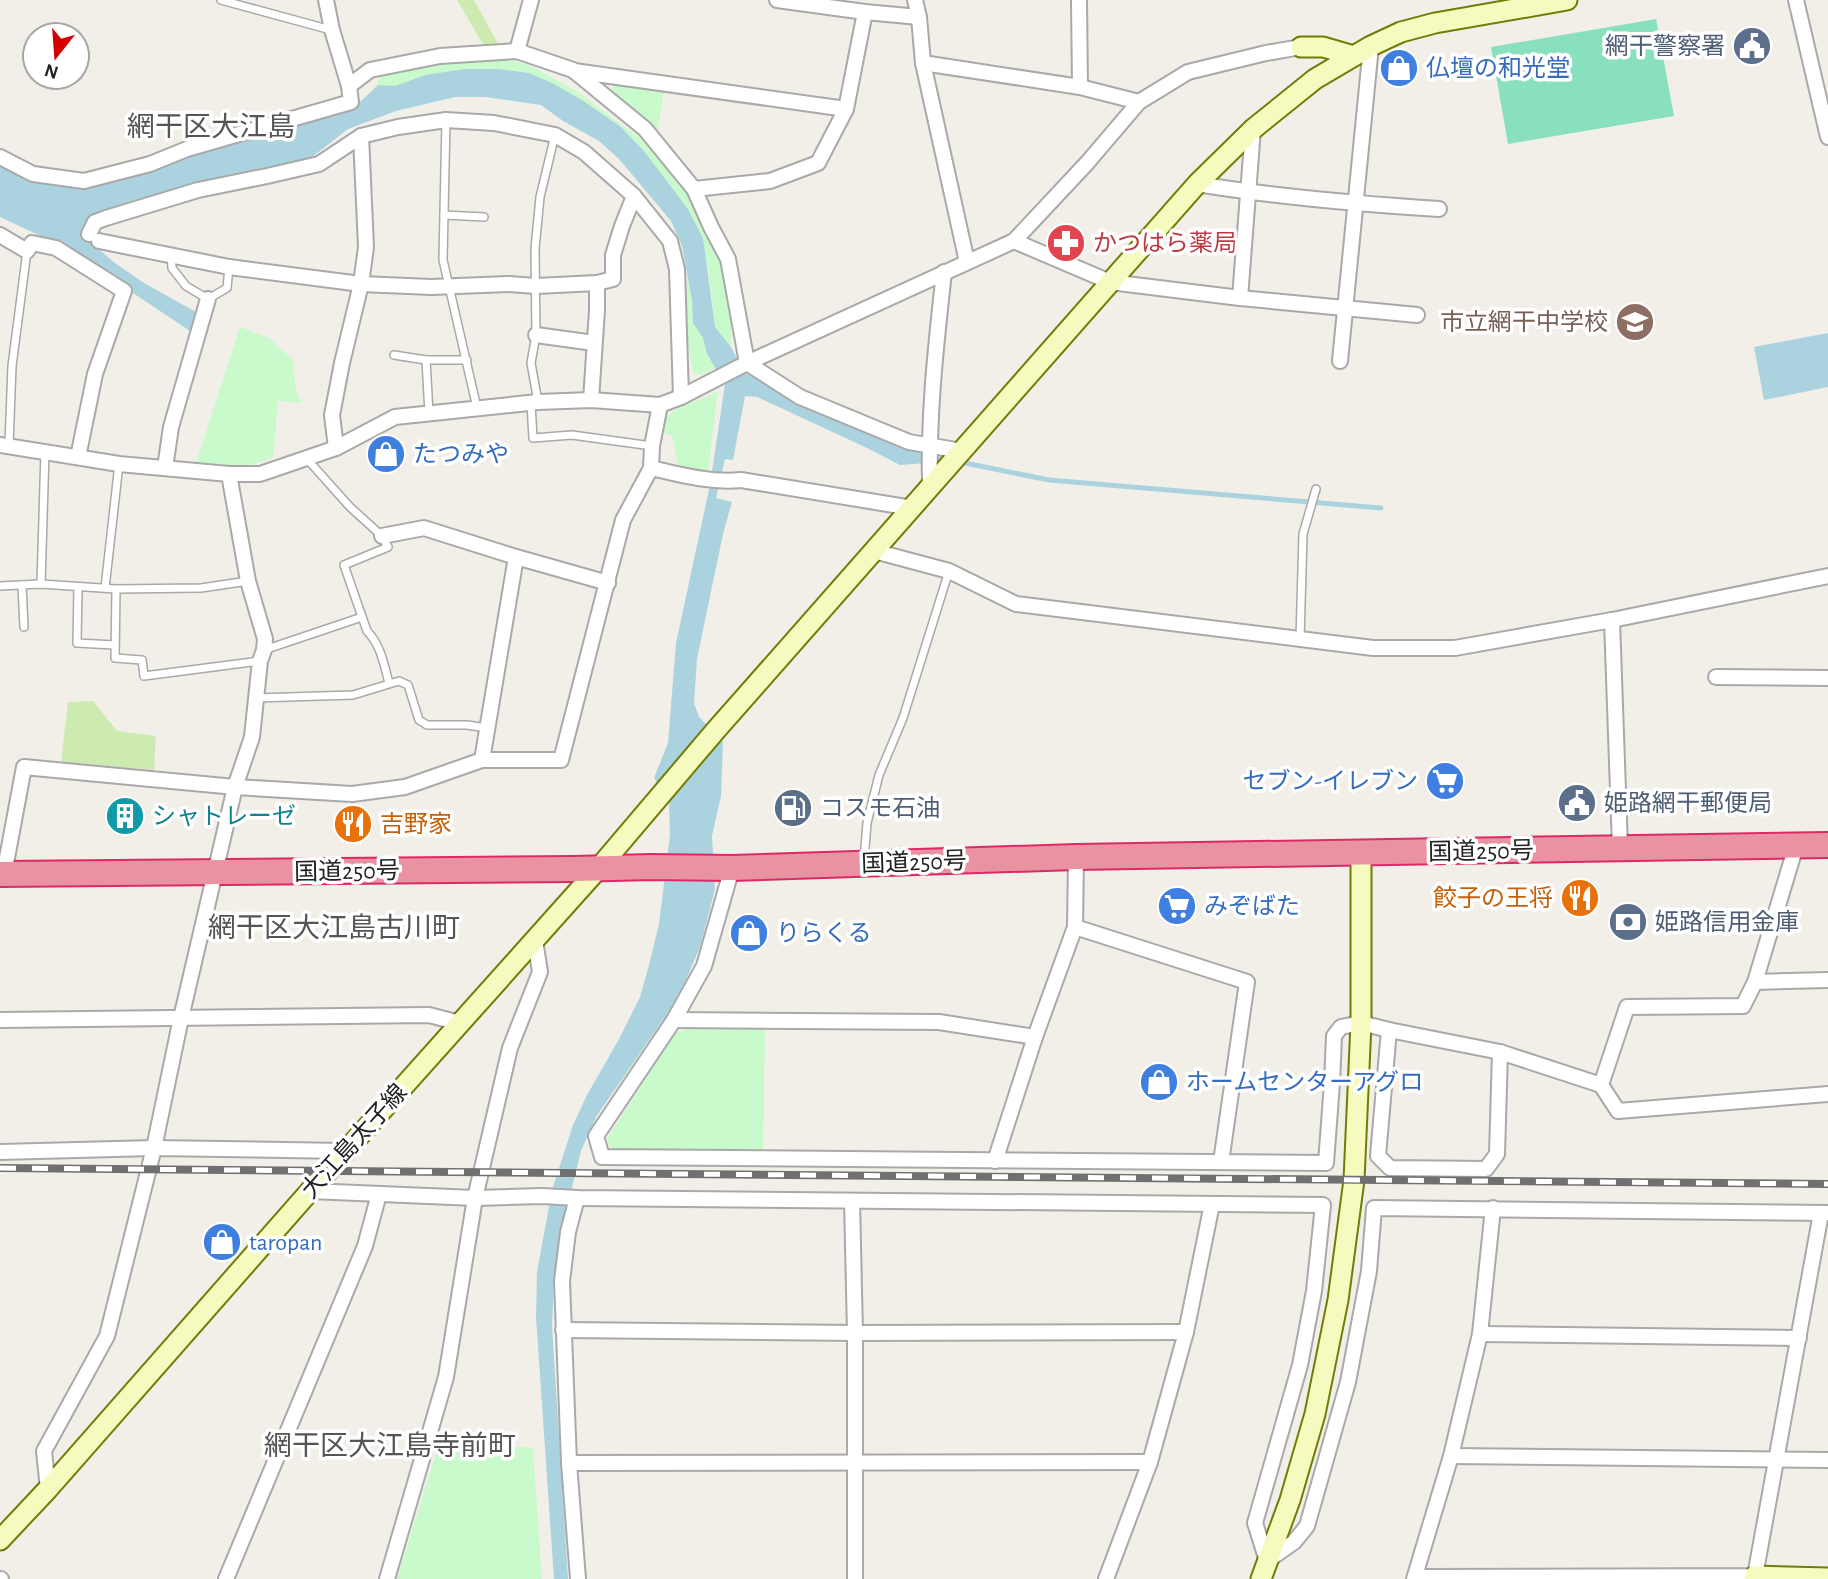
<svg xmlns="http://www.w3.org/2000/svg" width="1828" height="1579" font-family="'Alegreya Sans','Noto Sans JP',sans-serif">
  <rect width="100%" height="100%" fill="#f2efe9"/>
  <g fill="#cdebb0">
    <path d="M457,0h17l24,44 -14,2z"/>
    <path d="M93,701l24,30 39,5 -2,34 -93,-8 7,-60z"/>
  </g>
  <g fill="#c8facc">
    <path d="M482,58l33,3 20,7 43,24 63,47 52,59 26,57 12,67v25l-16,-20 -7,-60 -20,-58 -44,-58 -23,-24 -39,-27 -30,-17 -24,-10 -103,2 -30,11 -17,-1v-5c19,-17 78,-20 104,-22z"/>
    <path d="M617,83l47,8 -7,41 -46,-39 1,-6z"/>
    <path d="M687,270l5,30 1,23 11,15 3,16 8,14 -15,7 -7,-3 -8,-44z"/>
    <path d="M240,327l29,11 24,22 3,30 6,13 -24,-2 -5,57 -27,8 -50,-3z"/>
    <path d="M718,391l-10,81 -30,-5 -6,-32 -13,-4c8,-27 37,-27 59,-40z"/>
    <path d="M690,1027l75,2 -2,121h-152l-4,-11 67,-105z"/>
    <path d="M440,1440l93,8 9,131h-145z"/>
  </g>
  <path fill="#88e0be" d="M1656,19l18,97 -166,28 -17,-97z"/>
  <g fill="#aad3df">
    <path d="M465,69h34l30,4 23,10 30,17 39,27 23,24 44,58 15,29 12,89 16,20 14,27 14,3 188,74 -8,11 -39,3 -33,-17 -110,-51 -12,-1 -12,64 -8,-1 -9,39 16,4 -9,32 -26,125 -3,44 5,14 24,25 -2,54 -9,40 3,53 -15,58 -14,33 -15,28 -75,109 -15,34 -22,89 -5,42 -2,44 16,253h-14l-18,-262 1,-45 15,-82 21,-65 14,-30 31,-54 22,-44 9,-32 10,-41 11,-89 -1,-33 -15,-24 14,-35 8,-100 34,-158 15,-101 -18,-30 -4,-16 -10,-15 -1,-23 -10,-54 -11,-25 -52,-62 -20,-18 -36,-20 -22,-16 -56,-8h-30l-59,14 -48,18 -41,32 -120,24 -89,27 -10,6 -5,16 6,2 6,10 20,17 29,20 52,29 -6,19 -126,-84 -64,-30v-53l23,13 33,8h30l65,-17 192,-58 15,-6 20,-19 17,1 30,-11z"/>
    <path d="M1828,333v54l-64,13 -10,-53z"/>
  </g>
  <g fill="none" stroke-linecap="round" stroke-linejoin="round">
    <path stroke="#aad3df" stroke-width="5" d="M960,462l89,18 332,28"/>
    <g stroke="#a9a9a9" stroke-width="10">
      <g id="lane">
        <path d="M221,0l110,30"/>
        <path d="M446,120l-3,140 34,148"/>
        <path d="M444,215l40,2"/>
        <path d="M171,255l1,13 14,18 22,13 19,-11 2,-21"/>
        <path d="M394,355l32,5h41"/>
        <path d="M426,360l3,53"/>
        <path d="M538,402l-7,-39 5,-28 -1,-86 5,-52 15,-62"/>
        <path d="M531,404l2,34 39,-3 80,11"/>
        <path d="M9,445l3,-79 15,-115"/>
        <path d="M307,459l43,48 32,29 6,11 -44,18 23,66c14,14 17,34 22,52"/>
        <path d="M41,584l4,-132"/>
        <path d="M22,585l2,42"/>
        <path d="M0,586l41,-2 75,5 85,-1 47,-7"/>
        <path d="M78,588l-1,55 37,2"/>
        <path d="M105,588l14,-124"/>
        <path d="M116,589l-1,69 27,2 2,16 116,-15"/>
        <path d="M1300,639l3,-105 13,-45"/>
        <path d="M264,650l98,-33"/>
        <path d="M256,698l97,-3 46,-14 9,4 11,35 8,5h40l20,3"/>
        <path d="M864,860l3,-37 12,-48 24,-57 46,-147"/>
      </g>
    </g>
    <g stroke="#a9a9a9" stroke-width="18">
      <g id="street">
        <path d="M915,0l4,17 4,46 44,199"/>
        <path d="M1079,0l1,87"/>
        <path d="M1796,0l32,137"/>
        <path d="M865,12l54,5"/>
        <path d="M517,51l14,-51"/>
        <path d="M923,63l157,24 59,15"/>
        <path d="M574,71l272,38"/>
        <path d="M349,86l21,-16 70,-14 77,-5 56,19 72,59 49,60 17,38 17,32 19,104 53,34 109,45 53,9"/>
        <path d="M0,157l33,17 51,7 66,-17 37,-15 164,-47 -2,-16 -17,-56 -6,-30"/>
        <path d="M1197,184c81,13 161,20 242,25"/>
        <path d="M694,189l76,-8 48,-18 28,-54 19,-97 -88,-12"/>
        <path d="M89,234l6,-12 11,-4 92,-28 69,-14 52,-12 42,-28 37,-9 48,-7 48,3 61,12 29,17 50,44 36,45 7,28 4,128"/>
        <path d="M0,235l27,16 5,-8 24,5 68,43 -29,83 -17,83"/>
        <path d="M99,241l130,26 132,17 70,3 78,-3 27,2 61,-3 16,-4v-24l9,-29 12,-30"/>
        <path d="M1014,241l96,41 130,16 177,17"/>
        <path d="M1240,298l13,-169"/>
        <path d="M536,335l58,8"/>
        <path d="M1340,361l31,-315"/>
        <path d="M591,400l6,-90v-27"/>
        <path d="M0,445l119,19 110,10h31l76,-26 59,-31 143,-15 53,-2 69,5 21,-8 66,-34 267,-122 73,-78 52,-61 49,-30 78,-19 35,-6"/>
        <path d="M336,448l-4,-33 10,-52 19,-79 5,-37 -5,-111"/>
        <path d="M165,468l6,-41 37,-128"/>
        <path d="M651,468c30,7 60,15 90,12l171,28"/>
        <path d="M930,487c-2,-72 6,-142 14,-215"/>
        <path d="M382,536l42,-8 92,29 92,26"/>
        <path d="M874,551l75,20 67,33 357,44h82l157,-28 216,-44"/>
        <path d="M1612,620l8,228"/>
        <path d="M1716,677l112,1"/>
        <path d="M482,760l34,-203"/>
        <path d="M1796,846l-41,136 -12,24 -116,1 -26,78 17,26 210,-17"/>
        <path d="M732,868l-28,98 -30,54 -78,116 6,21 724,6 6,-80 2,-47 7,-9 20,-4 28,7 111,22 101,33"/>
        <path d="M4,874l20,-107 211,20 117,7 53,-7 77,-27h79l62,-240 28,-52 1,-22 8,-41"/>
        <path d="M1075,927l172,55 -26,180"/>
        <path d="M1755,982l73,-2"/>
        <path d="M0,1020l429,-5 31,8"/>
        <path d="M674,1020l265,2 96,15"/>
        <path d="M1389,1030l-11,126 12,12 96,1 11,-15 3,-102"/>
        <path d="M0,1152l154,-4 191,3"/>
        <path d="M995,1161l40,-124 40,-110 1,-70"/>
        <path d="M310,1191l165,7 67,-2 35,2 746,7 -9,86 -14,74 -45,158 12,38 27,-19 13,-16 41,-144 21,-111 5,-63 454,5"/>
        <path d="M577,1198l-9,34 -6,49 7,182 9,116"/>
        <path d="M852,1201l3,132v246"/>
        <path d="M563,1330l292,3 331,-1"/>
        <path d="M1480,1334l319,4"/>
        <path d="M1451,1456l377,4"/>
        <path d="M569,1463l581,-1"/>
        <path d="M48,1489l-4,-38 63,-115 47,-188 27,-130 54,-231 17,-50 8,-76 4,-11 1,-11 -17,-58 -19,-107"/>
        <path d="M1415,1577l340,-1 66,-363"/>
        <path d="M0,1579h1"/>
        <path d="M226,1579l139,-333 14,-52"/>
        <path d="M387,1579l59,-202 29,-179 35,-150 30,-76 -5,-32"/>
        <path d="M1106,1579l44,-117 36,-130 26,-128"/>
        <path d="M1414,1579l37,-123 29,-122 13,-126"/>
      </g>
    </g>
    <g stroke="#707d05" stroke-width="23">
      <g id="secondary">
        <path d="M1301,47h22l31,9"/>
        <path d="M0,1540l48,-51 262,-298 288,-322 118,-139 481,-546 56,-55 62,-50 56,-33 30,-14 34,-9 132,-23"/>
        <path d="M1261,1579l29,-79 25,-86 23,-114 16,-120 7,-157v-170"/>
        <path d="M1754,1579l1,-3 73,2"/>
      </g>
    </g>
    <g stroke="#dc2a67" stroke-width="28">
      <path id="highway" d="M0,874l574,-5 77,-2 81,1 344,-11 752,-12"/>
    </g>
    <use href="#lane" stroke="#fff" stroke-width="7"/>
    <use href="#street" stroke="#fff" stroke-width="14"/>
    <use href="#secondary" stroke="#f7fabf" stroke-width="19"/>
    <use href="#highway" stroke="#e892a2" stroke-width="24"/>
    <g stroke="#707070" stroke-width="8">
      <path id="rail" d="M0,1168l1828,16"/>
    </g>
    <use href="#rail" stroke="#fff" stroke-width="5" stroke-dasharray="16" stroke-linecap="butt"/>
  </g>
  <defs>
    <g id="civic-disc" transform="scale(2.0125)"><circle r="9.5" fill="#5c6f8a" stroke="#fff"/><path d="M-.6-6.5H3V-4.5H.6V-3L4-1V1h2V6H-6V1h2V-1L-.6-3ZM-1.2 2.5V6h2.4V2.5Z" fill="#fff"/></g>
    <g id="shop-disc" transform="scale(2.0125)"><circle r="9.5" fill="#3f7fe0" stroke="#fff"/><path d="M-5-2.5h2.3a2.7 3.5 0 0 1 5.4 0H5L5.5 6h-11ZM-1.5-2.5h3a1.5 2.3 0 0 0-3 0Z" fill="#fff"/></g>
    <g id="pharmacy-disc" transform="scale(2.0125)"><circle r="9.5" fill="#e0444e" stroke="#fff"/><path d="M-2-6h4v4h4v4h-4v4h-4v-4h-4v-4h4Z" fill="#fff"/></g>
    <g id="school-disc" transform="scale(2.0125)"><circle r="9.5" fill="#8d6e63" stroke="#fff"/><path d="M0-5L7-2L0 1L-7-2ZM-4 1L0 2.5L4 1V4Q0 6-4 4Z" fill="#fff"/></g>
    <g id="supermarket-disc" transform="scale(2.0125)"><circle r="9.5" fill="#3f7fe0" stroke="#fff"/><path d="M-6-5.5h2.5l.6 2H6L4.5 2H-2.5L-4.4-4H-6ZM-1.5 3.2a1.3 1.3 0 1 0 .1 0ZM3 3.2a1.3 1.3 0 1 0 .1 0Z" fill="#fff"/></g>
    <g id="fuel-disc" transform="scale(2.0125)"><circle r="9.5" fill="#5c6f8a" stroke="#fff"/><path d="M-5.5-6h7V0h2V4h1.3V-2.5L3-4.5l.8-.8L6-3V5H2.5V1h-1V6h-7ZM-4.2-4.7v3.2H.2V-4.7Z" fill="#fff"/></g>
    <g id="building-disc" transform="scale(2.0125)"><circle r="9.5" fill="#0f9aa8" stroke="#fff"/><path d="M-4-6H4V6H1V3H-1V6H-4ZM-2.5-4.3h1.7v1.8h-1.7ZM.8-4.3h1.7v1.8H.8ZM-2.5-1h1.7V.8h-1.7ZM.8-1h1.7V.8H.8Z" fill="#fff"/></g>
    <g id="restaurant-disc" transform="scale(2.0125)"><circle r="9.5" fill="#e8710a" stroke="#fff"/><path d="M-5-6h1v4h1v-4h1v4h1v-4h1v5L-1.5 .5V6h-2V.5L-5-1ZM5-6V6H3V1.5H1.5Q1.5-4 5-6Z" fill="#fff"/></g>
    <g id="bank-disc" transform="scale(2.0125)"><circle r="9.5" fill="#5c6f8a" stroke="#fff"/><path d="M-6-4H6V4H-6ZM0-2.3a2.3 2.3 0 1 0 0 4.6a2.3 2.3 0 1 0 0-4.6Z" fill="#fff"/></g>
  </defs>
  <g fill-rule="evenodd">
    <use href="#civic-disc" x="1752" y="46"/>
    <use href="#shop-disc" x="1399" y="68"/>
    <use href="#pharmacy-disc" x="1066" y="243"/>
    <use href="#school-disc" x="1635" y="322"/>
    <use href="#shop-disc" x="386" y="454"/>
    <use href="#supermarket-disc" x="1445" y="781"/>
    <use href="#civic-disc" x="1577" y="803"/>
    <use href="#fuel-disc" x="793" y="808"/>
    <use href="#building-disc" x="125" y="816"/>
    <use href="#restaurant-disc" x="353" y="824"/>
    <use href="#restaurant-disc" x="1580" y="898"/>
    <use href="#supermarket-disc" x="1177" y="906"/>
    <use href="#bank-disc" x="1628" y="922"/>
    <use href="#shop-disc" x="749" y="933"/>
    <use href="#shop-disc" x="1159" y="1082"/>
    <use href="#shop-disc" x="222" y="1242"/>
  </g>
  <g text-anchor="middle" stroke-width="7" stroke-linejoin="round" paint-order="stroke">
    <g font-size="24" fill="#4e5e75" stroke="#fff" text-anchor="start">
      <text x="1725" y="54" text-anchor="end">網干警察署</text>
      <text x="1604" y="811">姫路網干郵便局</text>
      <text x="820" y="816">コスモ石油</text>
      <text x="1655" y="930">姫路信用金庫</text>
    </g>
    <g font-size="24" fill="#366cbe" stroke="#fff" text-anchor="start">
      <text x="1426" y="76">仏壇の和光堂</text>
      <text x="413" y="462">たつみや</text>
      <text x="1418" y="789" text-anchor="end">セブン-イレブン</text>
      <text x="1204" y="914">みぞばた</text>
      <text x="776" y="941">りらくる</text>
      <text x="1186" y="1090">ホームセンターアグロ</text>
      <text x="249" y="1250">taropan</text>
    </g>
    <g font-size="24" fill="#be3a42" stroke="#fff" text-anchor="start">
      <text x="1093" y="251">かつはら薬局</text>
    </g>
    <g font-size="24" fill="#785e54" stroke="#fff" text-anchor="end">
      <text x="1608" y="330">市立網干中学校</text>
    </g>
    <g font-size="24" fill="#0d838f" stroke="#fff" text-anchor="start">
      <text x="152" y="824">シャトレーゼ</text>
    </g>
    <g font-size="24" fill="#c56008" stroke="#fff" text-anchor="start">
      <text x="380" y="832">吉野家</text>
      <text x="1553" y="906" text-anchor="end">餃子の王将</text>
    </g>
    <g font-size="24" fill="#222" stroke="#fff">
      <text transform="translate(1481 851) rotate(-1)" y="8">国道250号</text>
      <text transform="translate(914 862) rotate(-2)" y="8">国道250号</text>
      <text transform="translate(347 871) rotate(-1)" y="8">国道250号</text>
      <text transform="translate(354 1141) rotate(-48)" y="8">大江島太子線</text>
    </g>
    <g font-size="28" fill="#555" stroke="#fff">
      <text x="211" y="136">網干区大江島</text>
      <text x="334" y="937">網干区大江島古川町</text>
      <text x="390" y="1455">網干区大江島寺前町</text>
    </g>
  </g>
  <g transform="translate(56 56) rotate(197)"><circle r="33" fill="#ffffff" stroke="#a7a7a7" stroke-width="2"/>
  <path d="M0-5L12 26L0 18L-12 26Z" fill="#d40000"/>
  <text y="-10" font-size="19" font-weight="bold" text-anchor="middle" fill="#222222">N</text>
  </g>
</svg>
